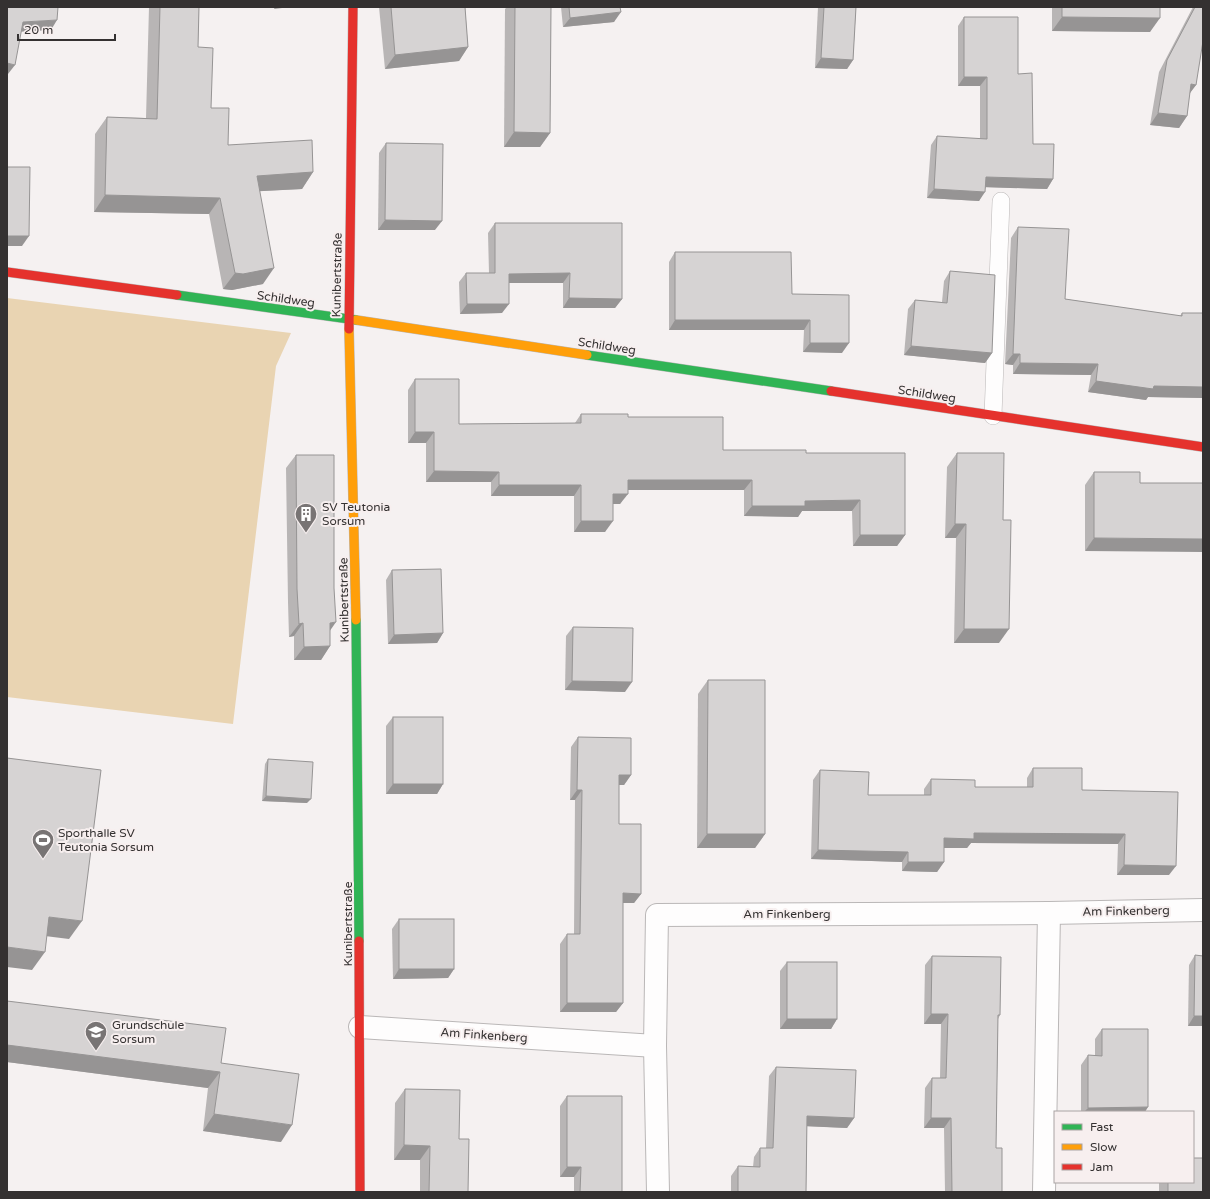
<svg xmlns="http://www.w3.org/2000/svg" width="1210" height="1199" font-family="'Varela Round',sans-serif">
  <rect width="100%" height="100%" fill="#f5f1f1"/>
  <path fill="#e9d4b2" d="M7,298l284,35 -15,33 -43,358 -226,-27z"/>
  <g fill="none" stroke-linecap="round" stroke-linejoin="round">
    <g stroke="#bab7b7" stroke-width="18">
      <path id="lane" d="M993,416l8,-215"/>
    </g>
    <g stroke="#bab7b7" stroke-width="24">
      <g id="street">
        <path d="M360,1027l295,19"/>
        <path d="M658,1192l-3,-146 2,-131 392,-2 154,-3"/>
        <path d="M1044,1192l5,-279"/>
      </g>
    </g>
    <g stroke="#bab7b7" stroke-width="10">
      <g id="fast">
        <path d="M177,295l179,25"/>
        <path d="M587,355l244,36"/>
        <path d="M356,620l3,321"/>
      </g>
    </g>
    <g stroke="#bab7b7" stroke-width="10">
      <g id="slow">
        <path d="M356,320l231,35"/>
        <path d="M349,329l7,291"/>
      </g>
    </g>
    <g stroke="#bab7b7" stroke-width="10">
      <g id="jam">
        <path d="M7,272l170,23"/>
        <path d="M349,329l4,-322"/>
        <path d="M831,391l372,56"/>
        <path d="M359,941l1,251"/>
      </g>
    </g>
    <use href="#lane" stroke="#fefdfd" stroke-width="17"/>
    <use href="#street" stroke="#fefdfd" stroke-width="22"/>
    <use href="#fast" stroke="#30b455" stroke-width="9"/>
    <use href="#slow" stroke="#ff9f0a" stroke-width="9"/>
    <use href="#jam" stroke="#e5322d" stroke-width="9"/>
  </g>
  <g fill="#b8b5b5">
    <path d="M149,7h50l-1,40 13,61 17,37 85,27 -11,17 -42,2 3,93 -31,6 -9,-1 -14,-75 -115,-2 1,-78 12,-17 39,1z"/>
    <path d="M379,7h86l3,40 -9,14 -74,8z"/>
    <path d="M507,7h44l-1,126 -10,14h-36l1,-138z"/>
    <path d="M561,7h59l-6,15 -51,5z"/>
    <path d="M818,7h38l-3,53 -6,9 -32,-1z"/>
    <path d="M1052,7h108l-10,25 -98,-1z"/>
    <path d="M1193,7h10l-7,78 -7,9 -2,22 -8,12 -29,-3 9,-53z"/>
    <path d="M964,17l54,57 15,70 20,35 -6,10 -61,-2 -7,14 -52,-3 4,-53 6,-9 43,3v-53h-22v-60z"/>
    <path d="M386,143l49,87h-57l1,-77z"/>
    <path d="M495,223l127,76 -7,9h-52v-25h-54l-7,30 -42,1 -1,-32 7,-9h23l-1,-40z"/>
    <path d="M1018,227l47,72 115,17 2,-3h21v85l-55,-1 -2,3 -58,-8 3,-17 -78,-1v-9l-8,-1 6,-126z"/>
    <path d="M675,252l117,42 50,59 -39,-1 1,-22h-135v-68z"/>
    <path d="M950,271l42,82 -7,10 -81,-8 4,-46 7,-9 27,2 2,-21z"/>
    <path d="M415,379l44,45 116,-1 6,-9 47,3 95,33 83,3 99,82 -8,11h-44l-1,-35h-50l-4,6 -54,-1v-26h-116l-8,14h-7l-8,28h-31v-36h-83v-14h-65v-39h-18v-53z"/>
    <path d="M957,453l42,190h-45l2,-105h-11l2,-71z"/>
    <path d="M296,455l34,174v17l-9,14h-27v-24l-5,1 -1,-35 -2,-134z"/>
    <path d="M1094,472l46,11 -55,68v-66z"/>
    <path d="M392,570l51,63 -6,10 -49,1 -2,-64z"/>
    <path d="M573,627l52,65 -60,-2 1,-54z"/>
    <path d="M708,680l57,154 -10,14h-58l1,-154z"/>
    <path d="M393,717l50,67 -6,10h-51v-68z"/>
    <path d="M578,737l53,38 -7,10h-5v39l22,70 -7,9h-11v100l-7,9h-56v-68l7,-10h7l1,-134h-5l1,-53z"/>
    <path d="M268,759l39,44 -45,-2 3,-37z"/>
    <path d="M1033,768l49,22 87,85h-52l1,-31 -147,-1 -4,5h-23v14l-7,10 -35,-1v-9l-91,-3 2,-79 7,-10 48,25h56v-6l7,-10 44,8h52v-9z"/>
    <path d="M399,919l55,50 -6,9 -55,1 -1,-50z"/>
    <path d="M1195,955l8,1v70h-15l1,-61z"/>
    <path d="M932,956l68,59 -2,4 -2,129 6,44h-57l-1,-64h-20l1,-40 7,-10h8l1,-54h-17l1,-59z"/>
    <path d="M787,962l50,57 -6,10h-51v-58z"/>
    <path d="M7,1001l214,62 60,79 -78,-11 5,-43 -201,-26z"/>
    <path d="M1102,1029l43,83h-64v-47l7,-10 7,1v-17z"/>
    <path d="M776,1067l78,51 -7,10 -40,-2 -1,66h-75v-16l7,-10 15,1 1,-10 6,-9h6l3,-72z"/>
    <path d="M405,1089l54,50 9,53h-48v-32h-26l1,-57z"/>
    <path d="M567,1096l55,96h-48v-15h-14v-71z"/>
    <path d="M1159,1182h34l10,10h-44z"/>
  </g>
  <g fill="#969494">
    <path d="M275,7h15l-16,2z"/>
    <path d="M621,12l-7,10 -51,5 7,-9z"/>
    <path d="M1062,17l98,1 -10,14 -98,-1z"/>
    <path d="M57,20l-6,10 -35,2 7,-10z"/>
    <path d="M468,47l-9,14 -74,8 10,-14z"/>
    <path d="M821,58l32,2 -6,9 -32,-1z"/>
    <path d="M7,63l8,2 -7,9h-1z"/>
    <path d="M964,77h23l-7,9h-22z"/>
    <path d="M1191,84l5,1 -9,12z"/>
    <path d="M1158,113l29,3 -8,12 -29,-3z"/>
    <path d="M514,132l36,1 -10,14h-36z"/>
    <path d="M313,172l-11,17 -57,3 12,-16z"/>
    <path d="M986,177l67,2 -6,10 -67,-2z"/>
    <path d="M934,189l51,3 -6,9 -52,-3z"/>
    <path d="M105,195l115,3 -11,16 -115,-2z"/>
    <path d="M385,220l57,1 -7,9h-57z"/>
    <path d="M7,236h22l-7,10h-15z"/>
    <path d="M274,268l-11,16 -31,6 -9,-1 12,-16z"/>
    <path d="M570,273l-7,10h-61l7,-9z"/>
    <path d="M569,298l53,1 -7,9h-52z"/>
    <path d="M467,304h42l-7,9 -42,1z"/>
    <path d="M675,320h135l-6,10h-135z"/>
    <path d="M810,343h39l-7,10 -39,-1z"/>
    <path d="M911,346l81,7 -7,10 -81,-8z"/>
    <path d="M1013,354h7l-7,11 -8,-1z"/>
    <path d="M1020,363l78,1 -7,11 -78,-1z"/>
    <path d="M1096,381l107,6v11l-55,-1 -2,3 -58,-8z"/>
    <path d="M415,432h19l-8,11h-18z"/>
    <path d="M434,471l65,1 -8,10h-65z"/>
    <path d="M628,480h124l-8,10h-124z"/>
    <path d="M499,485h82l-7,11h-83z"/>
    <path d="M613,494h15l-8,10h-14z"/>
    <path d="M860,500l-8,11h-50l-4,6 -54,-1 8,-10 53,-5z"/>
    <path d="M581,521h32l-8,11h-31z"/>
    <path d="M955,524h11l-10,14h-11z"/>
    <path d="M860,535h45l-8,11h-44z"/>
    <path d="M1094,538l109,1v13l-118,-1z"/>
    <path d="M336,622l-9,13 3,-12z"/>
    <path d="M303,623l-9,13 -5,1 10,-13z"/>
    <path d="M964,629h45l-10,14h-45z"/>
    <path d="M443,633l-6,10 -49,1 6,-9z"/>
    <path d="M330,646l-9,14h-27l10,-13z"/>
    <path d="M572,681l60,1 -7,10 -60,-2z"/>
    <path d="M619,775h12l-7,10h-11z"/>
    <path d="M393,784h50l-6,10h-51z"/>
    <path d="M577,790h5l-7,10h-5z"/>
    <path d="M266,796l45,3 -4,4 -45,-2z"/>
    <path d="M974,833l151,1 -7,10 -147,-1 -4,5h-30l7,-10z"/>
    <path d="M707,834h58l-10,14h-58z"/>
    <path d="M818,850l90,2 -6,10 -91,-3z"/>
    <path d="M908,862h36l-7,10 -35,-1z"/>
    <path d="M1124,865l52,1 -7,9h-52z"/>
    <path d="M623,893l18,1 -7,9h-17z"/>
    <path d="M49,917l33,4 -13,18 -32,-4z"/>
    <path d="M7,947l38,5 -13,18 -25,-3z"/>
    <path d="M399,969h55l-6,9 -55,1z"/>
    <path d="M567,1003h56l-7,9h-56z"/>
    <path d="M931,1014h17l-7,10h-17z"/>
    <path d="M1194,1016h9v10h-15z"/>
    <path d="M787,1019h50l-6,10h-51z"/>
    <path d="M7,1045l213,27 -12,16 -201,-26z"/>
    <path d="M1148,1107l-3,5h-61l4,-4z"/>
    <path d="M214,1114l78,11 -11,17 -78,-11z"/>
    <path d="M807,1116l47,2 -7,10 -46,-2z"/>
    <path d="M931,1118h20l-7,10h-20z"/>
    <path d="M404,1145l26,1 -10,14h-26z"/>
    <path d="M567,1167h14l-7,10h-14z"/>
  </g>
  <g fill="#d6d3d3" stroke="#969494">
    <path d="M7,7h51l-1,13 -34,2 -8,43 -8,-2z"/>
    <path d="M160,7h39l-1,40 15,1 -2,60h18l-1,37 84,-5 1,32 -56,4 17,92 -31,6 -8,-1 -15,-75 -115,-3 2,-78 50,2z"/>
    <path d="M391,7h74l3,40 -73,8z"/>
    <path d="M515,7h36l-1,126 -36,-1z"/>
    <path d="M569,7h51l1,5 -51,6z"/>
    <path d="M824,7h32l-3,53 -32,-2z"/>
    <path d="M1062,7h98v11l-98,-1z"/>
    <path d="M1195,7h8v34l-7,44 -5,-1 -4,32 -29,-3 9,-53z"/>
    <path d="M964,17h54v57l14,-1 1,71h21l-1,35 -67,-2 -1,15 -51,-3 3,-53 50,3v-62h-23z"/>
    <path d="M386,143l57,1 -1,77 -57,-1z"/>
    <path d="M7,167h23l-1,69h-22z"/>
    <path d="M495,223h127v76l-53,-1 1,-25 -61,1v30h-42l-1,-31h29z"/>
    <path d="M1018,227l51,2 -4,70 117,17v-3h21v74l-49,-1 -1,3 -57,-8 2,-17 -78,-1v-9h-7z"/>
    <path d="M675,252h116l1,42 57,1v48h-39v-23h-135z"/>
    <path d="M950,271l45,4 -3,78 -81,-7 4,-46 32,3z"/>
    <path d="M415,379h44v45l122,-1v-9h47v3h95v33h83v3h99v82h-45v-35l-55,1v5h-53v-26h-124v14h-15v27h-32v-36h-82v-13l-65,-1v-39h-19z"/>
    <path d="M957,453h47l-1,67h8l-2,109h-45l2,-105h-11z"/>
    <path d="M296,455h38v133l2,34 -6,1v23l-26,1 -1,-24 -4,1 -2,-35z"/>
    <path d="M1094,472h46v11h63v56l-109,-1z"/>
    <path d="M441,569l2,64 -49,2 -2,-65z"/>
    <path d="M573,627l60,1 -1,54 -60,-1z"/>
    <path d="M708,680h57v154h-58z"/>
    <rect x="393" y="717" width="50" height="67"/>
    <path d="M578,737l53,1v37h-12v49h22v70l-18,-1v110h-56v-69h13l2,-144h-5z"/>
    <path d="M7,758l94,12 -19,151 -33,-4 -4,35 -38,-5z"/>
    <path d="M268,759l45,3 -2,37 -45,-3z"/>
    <path d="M1033,768h49v22l96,2 -2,74 -52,-1 1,-31 -151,-1v6l-30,-1v24h-36v-10l-90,-2 2,-80 49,2 -1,23h63v-16l44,1v7h58z"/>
    <rect x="399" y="919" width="55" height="50"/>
    <path d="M1195,955l8,1v60h-9z"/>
    <path d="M932,956l69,1 -1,58h-2l-2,133h6v44h-50l-1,-74h-20l1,-40h14l2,-64h-17z"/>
    <rect x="787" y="962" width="50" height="57"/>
    <path d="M7,1001l219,27 -5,35 78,11 -7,51 -78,-11 6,-42 -213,-27z"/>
    <path d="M1102,1029h46v78l-60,1v-53l14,1z"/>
    <path d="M776,1067l80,3 -2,48 -47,-2 -1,76h-68v-26l22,1v-19h13z"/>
    <path d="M405,1089l55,1 -1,49h10l-1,53h-39l1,-46 -26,-1z"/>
    <path d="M567,1096h55v96h-42l1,-25h-14z"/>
    <path d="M1193,1158h10v34h-35v-10h25z"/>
  </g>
  <defs>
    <g id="building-pin" transform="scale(1.15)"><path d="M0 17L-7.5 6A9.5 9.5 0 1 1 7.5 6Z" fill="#787474" stroke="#f7efef"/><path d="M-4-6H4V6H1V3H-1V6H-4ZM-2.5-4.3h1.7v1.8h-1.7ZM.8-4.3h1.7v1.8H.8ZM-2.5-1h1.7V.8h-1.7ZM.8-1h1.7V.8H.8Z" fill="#fff"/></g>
    <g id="stadium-pin" transform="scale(1.15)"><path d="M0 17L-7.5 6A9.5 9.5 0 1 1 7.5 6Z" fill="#787474" stroke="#f7efef"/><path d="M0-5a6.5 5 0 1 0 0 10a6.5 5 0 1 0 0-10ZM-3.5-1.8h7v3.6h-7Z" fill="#fff"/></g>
    <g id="school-pin" transform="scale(1.15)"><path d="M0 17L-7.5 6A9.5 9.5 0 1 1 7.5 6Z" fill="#787474" stroke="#f7efef"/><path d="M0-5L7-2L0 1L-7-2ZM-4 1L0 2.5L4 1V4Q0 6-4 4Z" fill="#fff"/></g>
  </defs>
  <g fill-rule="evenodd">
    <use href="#building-pin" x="306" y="514"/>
    <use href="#stadium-pin" x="43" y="840"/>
    <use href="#school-pin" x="96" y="1032"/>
  </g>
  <g text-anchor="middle" stroke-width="4" stroke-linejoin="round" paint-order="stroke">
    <g font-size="12" fill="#343131" stroke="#f7efef">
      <text transform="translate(337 275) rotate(-89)" y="4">Kunibertstraße</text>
      <text transform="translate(286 299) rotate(8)" y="4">Schildweg</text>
      <text transform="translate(607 346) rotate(9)" y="4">Schildweg</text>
      <text transform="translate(927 394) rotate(9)" y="4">Schildweg</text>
      <text transform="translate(344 600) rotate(-91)" y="4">Kunibertstraße</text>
      <text transform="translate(1126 911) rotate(-1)" y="4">Am Finkenberg</text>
      <text x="787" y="918">Am Finkenberg</text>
      <text transform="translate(348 924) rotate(-90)" y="4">Kunibertstraße</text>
      <text transform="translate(484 1035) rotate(4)" y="4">Am Finkenberg</text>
    </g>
    <g font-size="12" fill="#343131" stroke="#f7efef" text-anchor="start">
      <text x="322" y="511">SV Teutonia<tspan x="322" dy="14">Sorsum</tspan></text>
      <text x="58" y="837">Sporthalle SV<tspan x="58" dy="14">Teutonia Sorsum</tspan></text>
      <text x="112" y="1029">Grundschule<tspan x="112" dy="14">Sorsum</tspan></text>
    </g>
  </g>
  <rect width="1210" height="1199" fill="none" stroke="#343131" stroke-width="16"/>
  <rect x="1054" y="1111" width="140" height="72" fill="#f7efef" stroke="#a9a3a3"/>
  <rect x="1062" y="1124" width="20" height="6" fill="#30b455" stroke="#a9a3a3"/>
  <text x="1090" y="1131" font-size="12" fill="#343131">Fast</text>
  <rect x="1062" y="1144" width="20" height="6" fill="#ff9f0a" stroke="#a9a3a3"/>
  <text x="1090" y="1151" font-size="12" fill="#343131">Slow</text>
  <rect x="1062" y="1164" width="20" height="6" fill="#e5322d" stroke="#a9a3a3"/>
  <text x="1090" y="1171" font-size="12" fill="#343131">Jam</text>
  <path d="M18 34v6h97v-6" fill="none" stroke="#343131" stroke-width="2"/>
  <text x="24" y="34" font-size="12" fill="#343131" stroke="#f7efef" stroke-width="3" paint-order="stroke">20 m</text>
</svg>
